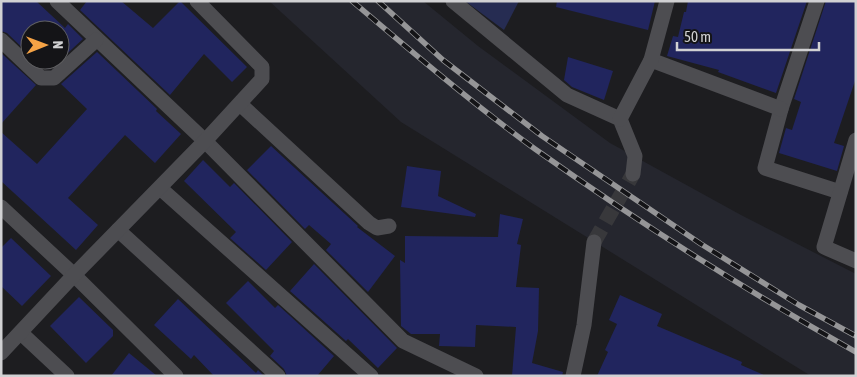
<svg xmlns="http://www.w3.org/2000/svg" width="857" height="377" font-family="'Asap Condensed',sans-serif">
  <rect width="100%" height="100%" fill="#1d1d20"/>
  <path fill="#25262e" d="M269,1h154l55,45 132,97 131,72 115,59v102h-45l-410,-254z"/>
  <path fill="#262c52" d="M465,1h54l-15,29z"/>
  <g fill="#21255e">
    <path d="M1,1h35l29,27 3,-4 15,15 -23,21v-27l3,-3h-33v25l-23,-22 -6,-2z"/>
    <path d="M87,1h34l32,27 27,-27 67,66 -15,15 -28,-28 -34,41 -90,-85z"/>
    <path d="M557,1h98l-7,29 -92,-23z"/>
    <path d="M688,1h119l-31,92 -58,-21 1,-2 -52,-14 6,-20 5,1 6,-25h2z"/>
    <path d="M826,1h30v77l-22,65 10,3 -7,25 -58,-18 7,-25 6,2 9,-28 -7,-3z"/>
    <path d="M97,52l60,57 -1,2 25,23 -26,29 -30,-28 -57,63 30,27 -22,25 -75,-69v-49l36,32 50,-55 -26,-25z"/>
    <path d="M1,53l35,32 -35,39z"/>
    <path d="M568,57l45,14 -9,29 -32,-13 -8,-7z"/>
    <path d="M36,60h24l-10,9h-5z"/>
    <path d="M271,146l87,80 -1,1 38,29 -27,36 -42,-42 5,-6 -22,-19 -4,4 -58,-59z"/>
    <path d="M203,160l27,27 4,-4 58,59 -26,28 -36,-32 6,-6 -52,-51z"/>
    <path d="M407,166l34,5 -3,25 38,18 -1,3 -74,-10z"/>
    <path d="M500,214l23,5 -6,25 4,1 -5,42 23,1 -1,43 -6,32 31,9 -1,4h-50l4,-49 -40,-2 -1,22 -36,-1 1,-12h-29l-10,-8 -1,-66 5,3v-27l93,1z"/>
    <path d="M11,238l40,38 -29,30 -21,-20v-38z"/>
    <path d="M314,264l83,84 -19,20 -30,-29 -2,2 -56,-50z"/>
    <path d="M248,281l27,27 3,-3 56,51 -17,20h-30l-3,-7 -14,-13 4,-5 -48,-48z"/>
    <path d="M620,295l42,19 -5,12 85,36 -1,3 25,11h-169l11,-24 -3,-2 12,-26 -8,-4z"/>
    <path d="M79,297l34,33v6l-27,27 -36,-37z"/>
    <path d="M178,299l78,74 2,-3 6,6h-50l-20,-21 -3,4 -37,-34z"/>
    <path d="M129,353l28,23h-46z"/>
  </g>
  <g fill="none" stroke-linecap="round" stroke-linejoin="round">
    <path stroke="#38383b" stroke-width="15" stroke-dasharray="15 8" stroke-linecap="butt" d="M594,242l39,-68"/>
    <g stroke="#4d4d51" stroke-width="15">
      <path d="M57,1l148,140 198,200 73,35"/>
      <path d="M453,1l114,94 53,24 15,37 -2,18"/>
      <path d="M817,1l-36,108 -16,59 75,24"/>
      <path d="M1,40l40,38h13l42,-38"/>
      <path d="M651,60l130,49"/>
      <path d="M240,104l129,119 8,5 12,-2"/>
      <path d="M620,119l31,-59 16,-59"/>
      <path d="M856,140l-32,107 32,14"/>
      <path d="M160,188l211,188"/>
      <path d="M1,207l73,68 102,101"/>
      <path d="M118,230l160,146"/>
      <path d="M21,333l46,43"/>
      <path d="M1,353l73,-78 131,-134 57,-62v-12l-65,-66"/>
      <path d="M573,376l11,-51 10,-83"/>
    </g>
    <g stroke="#959597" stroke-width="5.5">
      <g id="rail">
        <path d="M352,1c60,51 120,102 183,148 103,73 210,141 321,203"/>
        <path d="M378,1l65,59 99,76 159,108 98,61 57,31"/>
      </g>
    </g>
    <use href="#rail" stroke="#141417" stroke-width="4" stroke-dasharray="11" stroke-linecap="butt"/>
  </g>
  <rect width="857" height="377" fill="none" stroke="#d1d1d3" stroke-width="5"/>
  <g transform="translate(45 45) rotate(89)"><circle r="24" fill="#141417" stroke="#606062"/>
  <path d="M0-4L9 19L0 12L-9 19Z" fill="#f5a346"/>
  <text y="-8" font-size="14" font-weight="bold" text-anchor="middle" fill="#d1d1d3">N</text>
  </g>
  <path d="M677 42v8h142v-8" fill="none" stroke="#d1d1d3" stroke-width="2.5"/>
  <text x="684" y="42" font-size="15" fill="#d1d1d3" stroke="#141417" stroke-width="4" paint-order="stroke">50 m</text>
</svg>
